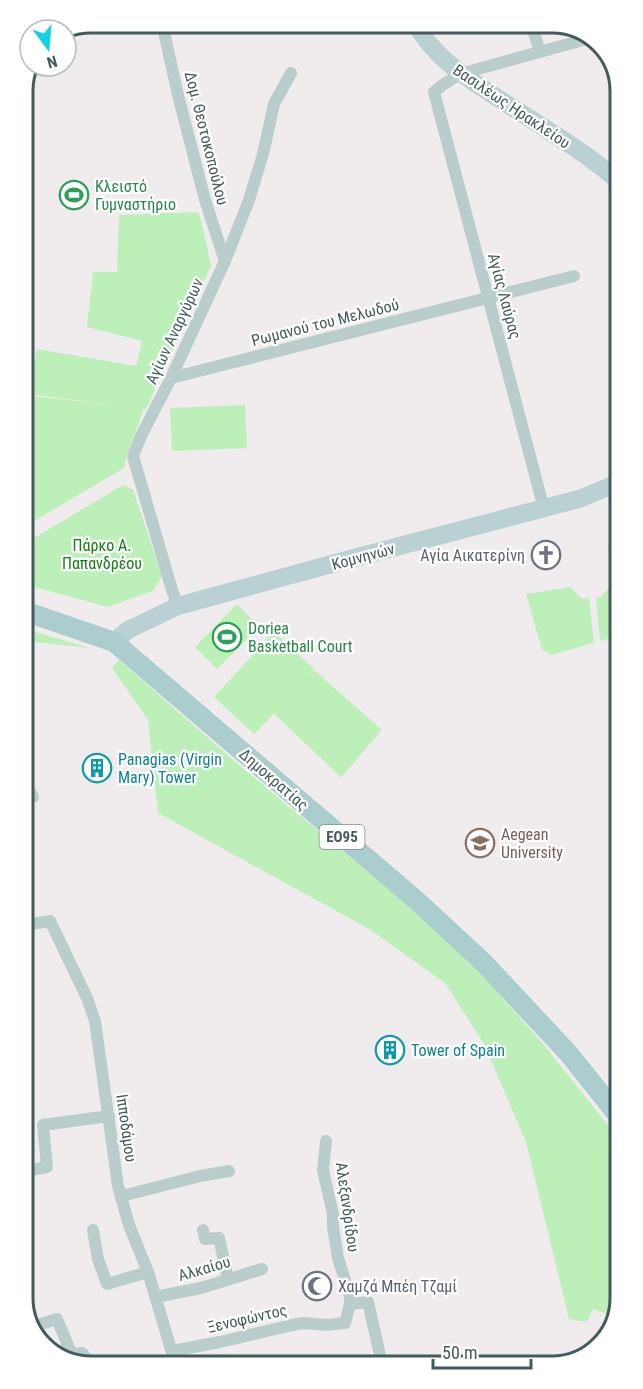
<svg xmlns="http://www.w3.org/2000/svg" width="643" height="1389" font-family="'Roboto Condensed',sans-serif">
  <rect width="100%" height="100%" fill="#f0ecee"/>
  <g fill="#bdf0b8">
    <path d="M198,212l4,12 9,42 -65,143h-2l-17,45 -3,14 -100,59v-132l106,12 -103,-13 10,-45 99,17 6,-25 -55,-14 6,-55h24l2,-57z"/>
    <path d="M245,405l2,43 -75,3 -2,-43z"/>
    <path d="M123,485l10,5 29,86 -9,15 -46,16 -83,-23v-40z"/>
    <path d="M618,545v91l-18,5 -4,-44 4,1 11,-13 -3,-39z"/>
    <path d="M570,587l12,12 7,-1 5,45 -43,12 -9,-6 -16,-55z"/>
    <path d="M237,604l22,23 -42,42 -22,-22z"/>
    <path d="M24,629h1l65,19 -66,-7z"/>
    <path d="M274,632l40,37 -6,7 6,-6 68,60 -41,47 -67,-63 -20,20 -40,-37z"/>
    <path d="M119,660l120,105 189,157 48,46 68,77 76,95v159l-5,18 -22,-8 -6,13 -18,-3 -43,-177 -42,-98 -39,-61 -76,-54 -211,-116 -10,-93 -36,-52z"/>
  </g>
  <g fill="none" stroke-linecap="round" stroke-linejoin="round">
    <g stroke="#bacdcd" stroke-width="12">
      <path d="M162,23l16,72 27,105 20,61"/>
      <path d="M531,23l9,29"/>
      <path d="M171,378l403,-102"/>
      <path d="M544,509l-110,-417 7,-6 19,-12 134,-37"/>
      <path d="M178,606l-6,-16 -39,-134 8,-20 30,-58 54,-117 24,-61 14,-46 11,-50 17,-31"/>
      <path d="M31,793l2,4"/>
      <path d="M25,925l25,-4 37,77 8,23 23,165 11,39 19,47 28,94"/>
      <path d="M26,1171l21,-4 -4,-42 66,-9"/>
      <path d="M122,1196l78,-20 29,-5"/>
      <path d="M93,1230l5,29 9,25 41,-12"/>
      <path d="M203,1230l2,9 14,-1 9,41"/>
      <path d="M155,1297l46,-9 61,-19"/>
      <path d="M350,1304l18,-2 14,62"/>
      <path d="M31,1327l26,-8 15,36 10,-2 11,13"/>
      <path d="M172,1351l48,-9 72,-17 12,-2 21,2 20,-2 5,-19v-8l-12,-38 -5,-31v-13l-10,-44 3,-29"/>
      <path d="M54,1354l15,-5"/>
      <path d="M157,1366l17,-7"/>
    </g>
    <g stroke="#b9d1d2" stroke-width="18">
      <path d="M415,23c21,38 57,58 92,81 37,24 77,47 110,76"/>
      <path d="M114,642l14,-12 50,-24 172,-47 229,-60 39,-16"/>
    </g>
    <path stroke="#abcdcd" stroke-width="20" d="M24,611l90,31 302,258 67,62 86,92 51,64"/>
  </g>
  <defs>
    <g id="stadium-ring" transform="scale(1.5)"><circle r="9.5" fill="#fff" stroke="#2e9e5b" stroke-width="1.5"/><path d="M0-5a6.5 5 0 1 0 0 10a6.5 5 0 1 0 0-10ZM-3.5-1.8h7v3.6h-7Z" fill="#2e9e5b"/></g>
    <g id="church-ring" transform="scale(1.5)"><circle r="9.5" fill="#fff" stroke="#6b7280" stroke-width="1.5"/><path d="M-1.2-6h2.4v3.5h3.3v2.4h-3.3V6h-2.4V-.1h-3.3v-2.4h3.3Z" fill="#6b7280"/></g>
    <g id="building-ring" transform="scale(1.5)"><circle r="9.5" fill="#fff" stroke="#0f9aa8" stroke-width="1.5"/><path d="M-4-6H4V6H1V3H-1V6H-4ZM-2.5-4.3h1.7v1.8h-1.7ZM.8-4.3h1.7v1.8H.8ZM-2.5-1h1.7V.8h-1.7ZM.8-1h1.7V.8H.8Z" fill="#0f9aa8"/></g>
    <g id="university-ring" transform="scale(1.5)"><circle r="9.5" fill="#fff" stroke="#8d6e63" stroke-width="1.5"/><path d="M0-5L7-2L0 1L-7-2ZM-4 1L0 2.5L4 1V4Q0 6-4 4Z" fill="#8d6e63"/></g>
    <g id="mosque-ring" transform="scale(1.5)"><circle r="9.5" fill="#fff" stroke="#6b7280" stroke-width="1.5"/><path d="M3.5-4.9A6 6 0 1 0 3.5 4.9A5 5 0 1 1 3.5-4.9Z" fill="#6b7280"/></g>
  </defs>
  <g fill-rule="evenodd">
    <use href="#stadium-ring" x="74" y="195"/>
    <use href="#church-ring" x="546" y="555"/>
    <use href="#stadium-ring" x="227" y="637"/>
    <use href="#building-ring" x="97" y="768"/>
    <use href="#university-ring" x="480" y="843"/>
    <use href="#building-ring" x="390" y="1050"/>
    <use href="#mosque-ring" x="317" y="1286"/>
  </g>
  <g text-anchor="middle" stroke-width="4.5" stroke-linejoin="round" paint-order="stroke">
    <rect fill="#fff" stroke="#7c8c8c" stroke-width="1.5" x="319.5" y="825" width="45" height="24" rx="4.5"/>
    <g font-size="15" font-weight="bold" fill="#445b5b">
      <text x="342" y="842">ΕΟ95</text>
    </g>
    <g font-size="16" fill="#445b5b" stroke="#fff">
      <text transform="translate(512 106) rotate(34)" y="6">Βασιλέως Ηρακλείου</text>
      <text transform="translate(207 138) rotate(76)" y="6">Δομ. Θεοτοκοπούλου</text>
      <text transform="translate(505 296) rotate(75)" y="6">Αγίας Λαύρας</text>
      <text transform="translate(325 322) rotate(-14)" y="6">Ρωμανού του Μελωδού</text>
      <text transform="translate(174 331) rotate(-65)" y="6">Αγίων Αναργύρων</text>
      <text transform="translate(363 556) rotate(-15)" y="6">Κομνηνών</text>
      <text transform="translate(274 779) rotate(41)" y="6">Δημοκρατίας</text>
      <text transform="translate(127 1128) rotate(82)" y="6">Ιπποδάμου</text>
      <text transform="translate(348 1207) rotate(82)" y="6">Αλεξανδρίδου</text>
      <text transform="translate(204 1268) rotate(-16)" y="6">Αλκαίου</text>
      <text transform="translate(247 1318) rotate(-13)" y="6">Ξενοφώντος</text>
    </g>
    <g font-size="16" fill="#27864d" stroke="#fff" text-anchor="start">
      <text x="95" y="192">Κλειστό<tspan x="95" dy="18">Γυμναστήριο</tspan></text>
      <text x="248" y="634">Doriea<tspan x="248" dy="18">Basketball Court</tspan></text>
    </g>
    <g font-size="16" fill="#137e15" stroke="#fff">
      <text x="102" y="551">Πάρκο Α.<tspan x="102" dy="18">Παπανδρέου</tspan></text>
    </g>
    <g font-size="16" fill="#5b616d" stroke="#fff" text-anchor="end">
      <text x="525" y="561">Αγία Αικατερίνη</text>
      <text x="338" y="1292" text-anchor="start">Χαμζά Μπέη Τζαμί</text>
    </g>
    <g font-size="16" fill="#0d838f" stroke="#fff" text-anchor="start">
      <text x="118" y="765">Panagias (Virgin<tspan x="118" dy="18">Mary) Tower</tspan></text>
      <text x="411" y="1056">Tower of Spain</text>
    </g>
    <g font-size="16" fill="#785e54" stroke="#fff" text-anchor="start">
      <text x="501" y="840">Aegean<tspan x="501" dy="18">University</tspan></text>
    </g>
  </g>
  <path d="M0 0H643V1389H0ZM91 33H552A58 58 0 0 1 610 91V1298A58 58 0 0 1 552 1356H91A58 58 0 0 1 33 1298V91A58 58 0 0 1 91 33Z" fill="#fff" fill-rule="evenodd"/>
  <path fill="none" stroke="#445b5b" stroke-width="3" d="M91 33H552A58 58 0 0 1 610 91V1298A58 58 0 0 1 552 1356H91A58 58 0 0 1 33 1298V91A58 58 0 0 1 91 33Z"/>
  <g transform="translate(48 48) rotate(164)"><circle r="28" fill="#ffffff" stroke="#b4bdbd" stroke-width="1.5"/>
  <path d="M0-4.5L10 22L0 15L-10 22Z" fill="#12d2e4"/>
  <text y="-9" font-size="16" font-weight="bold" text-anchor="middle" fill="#445b5b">N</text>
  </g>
  <path d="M433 1359v9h98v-9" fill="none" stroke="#445b5b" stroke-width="3"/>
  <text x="442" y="1359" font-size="18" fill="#445b5b" stroke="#ffffff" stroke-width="4.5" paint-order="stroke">50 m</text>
</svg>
